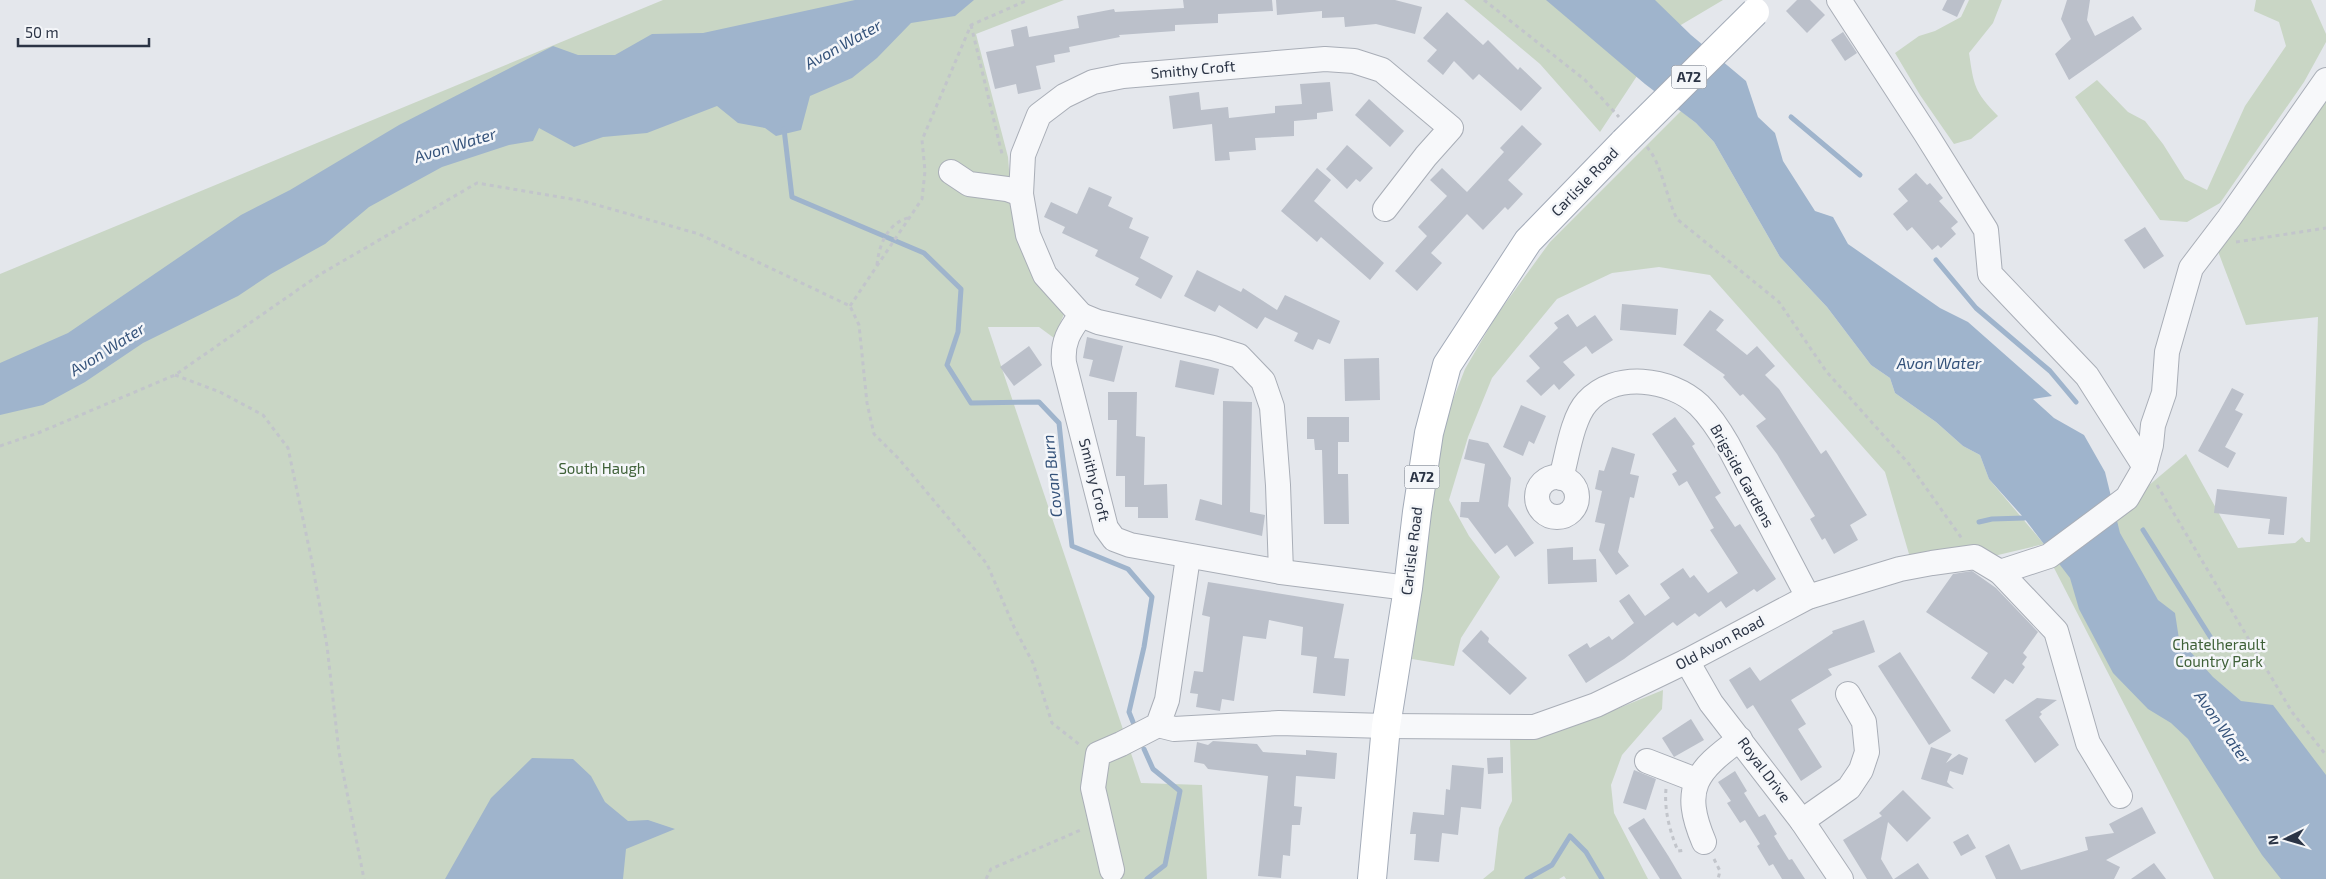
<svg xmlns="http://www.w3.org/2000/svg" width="2326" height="879" font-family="'Exo 2',sans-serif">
  <rect width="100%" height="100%" fill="#e4e7ec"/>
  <g fill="#c9d6c5">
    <path d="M663,0h401l-88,34 32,123 5,63 51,94 -10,24 -15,-11h-51l153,456 61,2 5,94h-1207v-605z"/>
    <path d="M1464,0h259l-59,35 -64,97 -60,-68z"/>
    <path d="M1969,0h33l-9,23 -24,30c5,33 5,38 29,63l-27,23 -17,5 -34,-49 -25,-42 24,-17 16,-5 26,-14z"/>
    <path d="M2256,0h55l15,34v8l-22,40 -84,121 -33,19 -27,-2 -85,-123 22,-17 31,32 17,9 18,23 22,35 22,11 38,-84 41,-60 -7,-24 -25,-11z"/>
    <path d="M2326,95v784h-112l-161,-313 133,-112 52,94 57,-5 7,-6 4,5h4l8,-225 -72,8 -30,-79z"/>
    <path d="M1681,111l15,12 18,19 66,115 47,50 44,58 19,13 5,15 41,29 27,24 17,9 9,24 55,65 -46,11 -89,-1 -24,-82 -175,-197 -51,-8 -47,6 -55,26 -65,79 -24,59 -19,63 20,36 31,41 -39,61 -7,28 -42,-7 15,-148 13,-78 25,-64 31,-53 54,-74z"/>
    <path d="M1663,690l-1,19 -40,46 -11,30 3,28 34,66h-82l-2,-3 -5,3h-76l11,-9 5,-42 13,-27 -2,-61 70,-16z"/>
  </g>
  <g fill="#9fb4cc">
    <path d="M855,0h119l-19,16 -44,7 -34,35 -25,20 -42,18 -9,34 -25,6 -11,-8 -27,-5 -21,-17 -70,27 -44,4 -29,10 -35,-19 -6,13 -24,4 -67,22 -73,40 -44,37 -54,30 -33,22 -95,47 -58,39 -42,23 -43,10v-52l68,-30 173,-118 49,-25 109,-65 154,-79 25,9h37l37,-21 51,-1z"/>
    <path d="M1546,0h109l36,35 55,46 12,36 17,16 8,28 32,50 18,6 15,27 92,64 28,14 84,74 -19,3 21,19 30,17 21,37 15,61 38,67 17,13 4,26 34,38 28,24 32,4 53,70v104h-45l-19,-24 -74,-116 -17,-16 -23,-14 -35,-36 -34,-64 -9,-31 -46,-60 -35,-39 -9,-24 -17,-9 -27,-24 -41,-29 -5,-15 -19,-13 -44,-58 -47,-50 -66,-115 -18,-19 -51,-39z"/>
    <path d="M532,758l41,1 18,17 14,26 23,19 20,-1 27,9 -49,20 -3,30h-178l46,-81z"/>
  </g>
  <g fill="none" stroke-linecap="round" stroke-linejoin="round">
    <g stroke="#9fb4cc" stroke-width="5">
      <path d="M1791,117l69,58"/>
      <path d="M784,129l8,68 132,56 37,36 -3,43 -11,33 24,38 68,-1 20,21 13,123 56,23 24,28 -8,50 -15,65 4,10"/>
      <path d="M1936,260l40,48 74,63 26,31"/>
      <path d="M1979,522l13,-3 32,-1"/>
      <path d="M2143,530l68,108"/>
      <path d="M1144,749l9,20 27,22 -15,74 -18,14"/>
      <path d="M1527,879l25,-14 18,-29 16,16 16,27"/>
    </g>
  </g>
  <g fill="#bbc0ca">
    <path d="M1183,0h89l1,11 -55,3v9l-43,2v6l-56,4 1,2 -51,10 1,5 -16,3 1,7 -19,4 5,23 -23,5 -2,-10 -21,5 -9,-37 28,-6 -3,-16 16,-4 2,11 50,-9 -2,-12 37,-7 1,3 69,-4z"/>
    <path d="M1276,0h119l27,7 -7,27 -39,-10 -31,3 -1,-10 -22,1v-7l-45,4z"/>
    <path d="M1797,0h13l15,15 -18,18 -21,-22z"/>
    <path d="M1947,0h18l-8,17 -15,-7z"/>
    <path d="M2067,0h23l-3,20 8,16 38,-20 9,13 -73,51 -14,-26 16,-15 -10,-20z"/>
    <path d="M1447,12l36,33 5,-5 30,30 2,-3 22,21 -21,23 -42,-37 -6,6 -19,-19 -11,14 -16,-14 10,-11 -14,-12z"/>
    <path d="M1843,32l14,21 -12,8 -14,-21z"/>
    <path d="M1330,82l3,29 -16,2v6l-23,2v15l-39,2 1,12 -27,2 1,8 -15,1 -3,-37 -39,5 -4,-33 30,-4 2,18 27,-3 1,11 46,-5v-7l27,-2 -2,-20z"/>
    <path d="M1369,99l35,32 -14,16 -35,-32z"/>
    <path d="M1522,125l20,19 -34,36 15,14 -15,16 -3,-3 -22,23 -16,-16 -36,39 11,10 -25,28 -22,-20 32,-35 -9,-9 29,-31 -17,-16 12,-12 25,24 37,-40 -4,-4z"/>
    <path d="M1347,145l26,23 -13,14 -4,-3 -9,10 -21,-20z"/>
    <path d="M1317,168l14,12 -17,21 70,62 -14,17 -49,-43 -4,5 -36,-31z"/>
    <path d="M1916,173l11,12 3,-2 13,15 -4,3 19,21 -7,6 5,6 -15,14 -3,-3 -6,5 -20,-23 -5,4 -14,-17 15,-13 -10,-12z"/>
    <path d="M1089,187l23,10 -4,9 25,12 -4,10 20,9 -9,21 33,18 -12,23 -26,-14 4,-7 -44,-22 3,-6 -36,-17 3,-6 -21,-10 7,-15 26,12z"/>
    <path d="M2145,227l19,29 -20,13 -20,-29z"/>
    <path d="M1197,270l44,22 2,-4 34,22 8,-15 55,26 -10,23 -12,-5 -5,11 -19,-9 4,-8 -33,-16 -8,12 -38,-24 -4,7 -31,-16z"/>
    <path d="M1622,304l56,5 -2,26 -56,-5z"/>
    <path d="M1710,310l14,10 -8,10 31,25 10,-9 18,20 -10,9 14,14 42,65 5,-4 41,65 -17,10 8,15 -24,14 -9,-16 -3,2 -12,-21 5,-3 -38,-62 -21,-28 10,-7 -23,-25 -3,2 -17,-19 2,-2 -42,-30z"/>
    <path d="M1568,314l9,13 18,-12 18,25 -21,14 -6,-8 -23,16 12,13 -16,15 -5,-6 -13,12 -15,-15 14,-13 -11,-12 29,-28 -4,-5z"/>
    <path d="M1087,337l36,9 -9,36 -25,-6 4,-16 -10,-2z"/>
    <path d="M1029,346l13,19 -28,21 -14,-19z"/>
    <path d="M1379,358l1,42 -35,1 -1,-42z"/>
    <path d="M1180,360l39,9 -5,26 -39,-8z"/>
    <path d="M2232,388l12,6 -9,16 8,4 -18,33 11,6 -8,15 -30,-17z"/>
    <path d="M1108,392h29l-1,44 9,1 -1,48 23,-1 1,34h-30v-11h-13v-31h-9l1,-56h-9z"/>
    <path d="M1223,401l29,1 -2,110 15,3 -3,21 -67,-16 5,-21 22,6z"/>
    <path d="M1521,405l25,11 -12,28 -5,-3 -6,15 -20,-9z"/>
    <path d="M1307,417h42v25h-11v32h10l1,50h-25l-2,-74h-7l-1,-11h-7z"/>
    <path d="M1675,417l20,27 -3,2 29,47 -6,4 20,30 5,-3 36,55 -19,13 -3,-3 -28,19 -5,-7 -22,16 -4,-4 -18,13 -4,-4 -49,37 -38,24 -18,-28 19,-12 3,5 19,-12 3,4 22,-17 -15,-22 10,-7 16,22 25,-18 -10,-14 23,-16 7,10 4,-3 14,18 30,-20 -28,-43 4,-2 -27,-47 -8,5 -7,-12 5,-3 -25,-37z"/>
    <path d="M1469,439l19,4 23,35 -3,28 26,37 -19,14 -8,-12 -12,9 -27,-36 -8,-1 1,-15h18l6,-38 -21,-5z"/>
    <path d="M1612,447l23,7 -5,20 9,2 -5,22 -4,-1 -12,55 11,14 -13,9 -17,-25 6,-26 -10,-2 7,-31 -7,-2 4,-19 5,1z"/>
    <path d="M2217,489l70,8 -3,38 -16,-1 2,-15 -56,-6z"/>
    <path d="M1573,547v13l23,-1 1,23 -49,2 -1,-35z"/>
    <path d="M1972,571l24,17 42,44 -15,21 4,4 -5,7 3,3 -12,17 -8,-5 -11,15 -23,-16 17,-25 -62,-41 27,-38z"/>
    <path d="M1208,582l136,22 -10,54 15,1 -4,37 -32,-3 4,-36 -16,-2 2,-28 -34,-7 -3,19 -23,-3 -9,65 -12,-2 -2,12 -24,-4 2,-13 -8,-1 4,-22 9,1 7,-55 -8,-2z"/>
    <path d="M1864,620l11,32 -47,17 4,6 -41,25 15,24 -8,5 24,38 -21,14 -48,-76 -6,4 -18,-29 21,-13 10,14 73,-48 -1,-2z"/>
    <path d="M1481,630l8,8 -1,4 39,36 -17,17 -48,-44z"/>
    <path d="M1900,652l51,79 -22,14 -51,-79z"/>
    <path d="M2037,698l20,2 -17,12 2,2 -3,3 20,28 -24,18 -30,-43z"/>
    <path d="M1691,719l13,21 -30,17 -12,-19z"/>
    <path d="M1213,741l44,3 6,8 43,3v-5l31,3 -2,26 -39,-3 -2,30 8,1 -2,18h-8l-2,31 -7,-1 -2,23 -23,-2 10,-100 -60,-7 -4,-5 -10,-2 3,-20 11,3z"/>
    <path d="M1931,747l21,7 -6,9 13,-9 9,4 -5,17 -13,-4 -3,11 7,7 -33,-10z"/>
    <path d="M1503,757v16l-15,1 -1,-16z"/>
    <path d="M1452,765l32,3 -3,41 -20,-2 -3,28 -16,-2 -3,29 -25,-2 2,-26h-6l3,-22 31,3 2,-26 4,1z"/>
    <path d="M1634,770l22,9 -10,31 -23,-7z"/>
    <path d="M1735,771l12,20 -3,2 15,24 6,-3 12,20 -3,2 15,24 3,-1 13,20h-23l-9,-15 -4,2 -12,-20 3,-2 -15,-24 -5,3 -13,-20 4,-2 -13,-19z"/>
    <path d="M1903,790l28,28 -24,24 -19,-20 -7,37 12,20h-26l-24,-39 39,-24 -3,-3z"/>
    <path d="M2142,807l14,26 -50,27 14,7 -6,12h-118l-11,-23 24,-12 12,26 67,-20 -3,-13 29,-4 -5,-9z"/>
    <path d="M1644,818l25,39 13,22h-22l-32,-51z"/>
    <path d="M1968,834l8,14 -15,8 -8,-14z"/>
    <path d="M1918,863l11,16h-35z"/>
    <path d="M2154,863l12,16h-35z"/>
  </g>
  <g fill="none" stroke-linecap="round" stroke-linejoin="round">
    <g stroke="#a9aeb7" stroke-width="26">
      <g id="minor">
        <path d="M1839,0l87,134 60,96 4,44 97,102 58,91"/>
        <path d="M951,172l18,12 38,5 14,5"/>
        <path d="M1385,209l41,-53 25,-28 -69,-58 -28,-9 -29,-2 -202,17 -30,6 -29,14 -25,19 -16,40 -2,39 7,41 17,40 36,40c-12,16 -19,27 -17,48l42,165 8,11 16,6 151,27 127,16"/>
        <path d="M1081,315l17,7 115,26 26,8 24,25 9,26 6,78 3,87"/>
        <circle cx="1557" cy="497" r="20"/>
        <path d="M1561,478c6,-21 11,-60 26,-76 28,-31 83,-24 112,3 12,12 21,26 29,40l80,152"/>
        <path d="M2000,572l56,59 32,112 32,53"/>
        <path d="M1687,661l24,42 91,118 39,58"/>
        <path d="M1158,725l16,4 105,-6 107,3 148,1 62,-22 91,-44 121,-64 92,-28 32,-6 43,-6 25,15 49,-16 78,-58 18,-31 6,-22 2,-20 11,-32 3,-41 24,-84 38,-50 97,-138"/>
        <path d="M1647,761l49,19"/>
        <path d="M1802,821l47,-33 12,-18 6,-18 -3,-30 -16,-28"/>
        <path d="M1704,842c-23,-54 -8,-71 36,-103"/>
        <path d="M1112,870l-19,-82 5,-34 23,-10 37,-19 9,-25 21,-143"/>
      </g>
    </g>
    <g stroke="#a3abb8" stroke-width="30">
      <path id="major" d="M1372,879l14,-153 22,-138 9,-76 12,-79 18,-68 81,-124 96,-99"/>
    </g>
    <g stroke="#c2c5cb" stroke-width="3" stroke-dasharray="4 4" stroke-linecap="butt">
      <path d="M1484,0l101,80 34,37"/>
      <path d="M971,25l31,129"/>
      <path d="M1647,147c15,17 19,50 30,72l102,83 47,69 83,93 54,76"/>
      <path d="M2236,242l90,-14"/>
      <path d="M877,265c2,-21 11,-43 34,-48"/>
      <path d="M850,306l72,-107 3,-28 -3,-31 49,-115 57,-25"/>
      <path d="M175,375l45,17 43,23 25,33 23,109 16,89 12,106 25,127"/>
      <path d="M0,446l38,-13 137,-58 144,-100 158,-92 106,18 116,33 151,72 9,19 8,78 7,31 25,25 88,105 27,63 19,36 19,60 28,22"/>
      <path d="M2157,485l135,227 34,43"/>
      <path d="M1666,789c-2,21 4,43 12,62l7,-1"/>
      <path d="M1714,859l6,12 -2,8"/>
      <path d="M986,879l5,-10 92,-40"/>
    </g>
    <use href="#minor" stroke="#f7f8fa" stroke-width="24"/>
    <use href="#major" stroke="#fff" stroke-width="28"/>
    <g stroke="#a3abb8" stroke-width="30" stroke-linecap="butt">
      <path id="major-bridge" d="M1624,142l131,-130"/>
    </g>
    <use href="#major-bridge" stroke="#fff" stroke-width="28"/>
  </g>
  <g text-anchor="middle" stroke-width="5" stroke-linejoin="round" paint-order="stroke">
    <g fill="#f4f6f9" stroke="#676e7b" stroke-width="1">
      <rect x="1671.5" y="65.5" width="35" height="23" rx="4"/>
      <rect x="1404.5" y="465.5" width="35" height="23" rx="4"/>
    </g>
    <g font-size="14" font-weight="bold" fill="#2b3445">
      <text x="1689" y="82">A72</text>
      <text x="1422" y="482">A72</text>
    </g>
    <g font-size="15" fill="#2b3445" stroke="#f4f6f9">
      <text transform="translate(1193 70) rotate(-5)" y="5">Smithy Croft</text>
      <text transform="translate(1585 182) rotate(-46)" y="5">Carlisle Road</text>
      <text transform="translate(1742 476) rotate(61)" y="5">Brigside Gardens</text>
      <text transform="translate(1094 480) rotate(76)" y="5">Smithy Croft</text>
      <text transform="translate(1412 551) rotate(-83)" y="5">Carlisle Road</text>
      <text transform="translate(1720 643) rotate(-28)" y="5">Old Avon Road</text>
      <text transform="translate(1764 770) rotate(53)" y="5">Royal Drive</text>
    </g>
    <g font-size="15" fill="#3f6138" stroke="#f4f6f9">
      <text x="602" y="474">South Haugh</text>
      <text x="2219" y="650">Chatelherault<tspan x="2219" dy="17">Country Park</tspan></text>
    </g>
    <g font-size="16" font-style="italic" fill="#34527a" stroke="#f4f6f9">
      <text transform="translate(843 44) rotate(-29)" y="6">Avon Water</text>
      <text transform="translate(455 145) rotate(-17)" y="6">Avon Water</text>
      <text transform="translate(107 349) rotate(-32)" y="6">Avon Water</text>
      <text x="1939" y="369">Avon Water</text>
      <text transform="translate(1052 476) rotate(-96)" y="6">Covan Burn</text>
      <text transform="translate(2223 727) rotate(55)" y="6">Avon Water</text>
    </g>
  </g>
  <g transform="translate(2286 839) rotate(265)" stroke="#f4f6f9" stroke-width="4" paint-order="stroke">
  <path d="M0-4L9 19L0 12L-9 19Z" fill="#2b3445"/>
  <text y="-8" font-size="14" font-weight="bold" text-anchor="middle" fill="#2b3445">N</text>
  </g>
  <path d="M18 38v8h131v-8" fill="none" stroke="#2b3445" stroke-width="2.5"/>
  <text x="25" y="38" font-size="15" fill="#2b3445" stroke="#f4f6f9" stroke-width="4" paint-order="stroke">50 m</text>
</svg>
